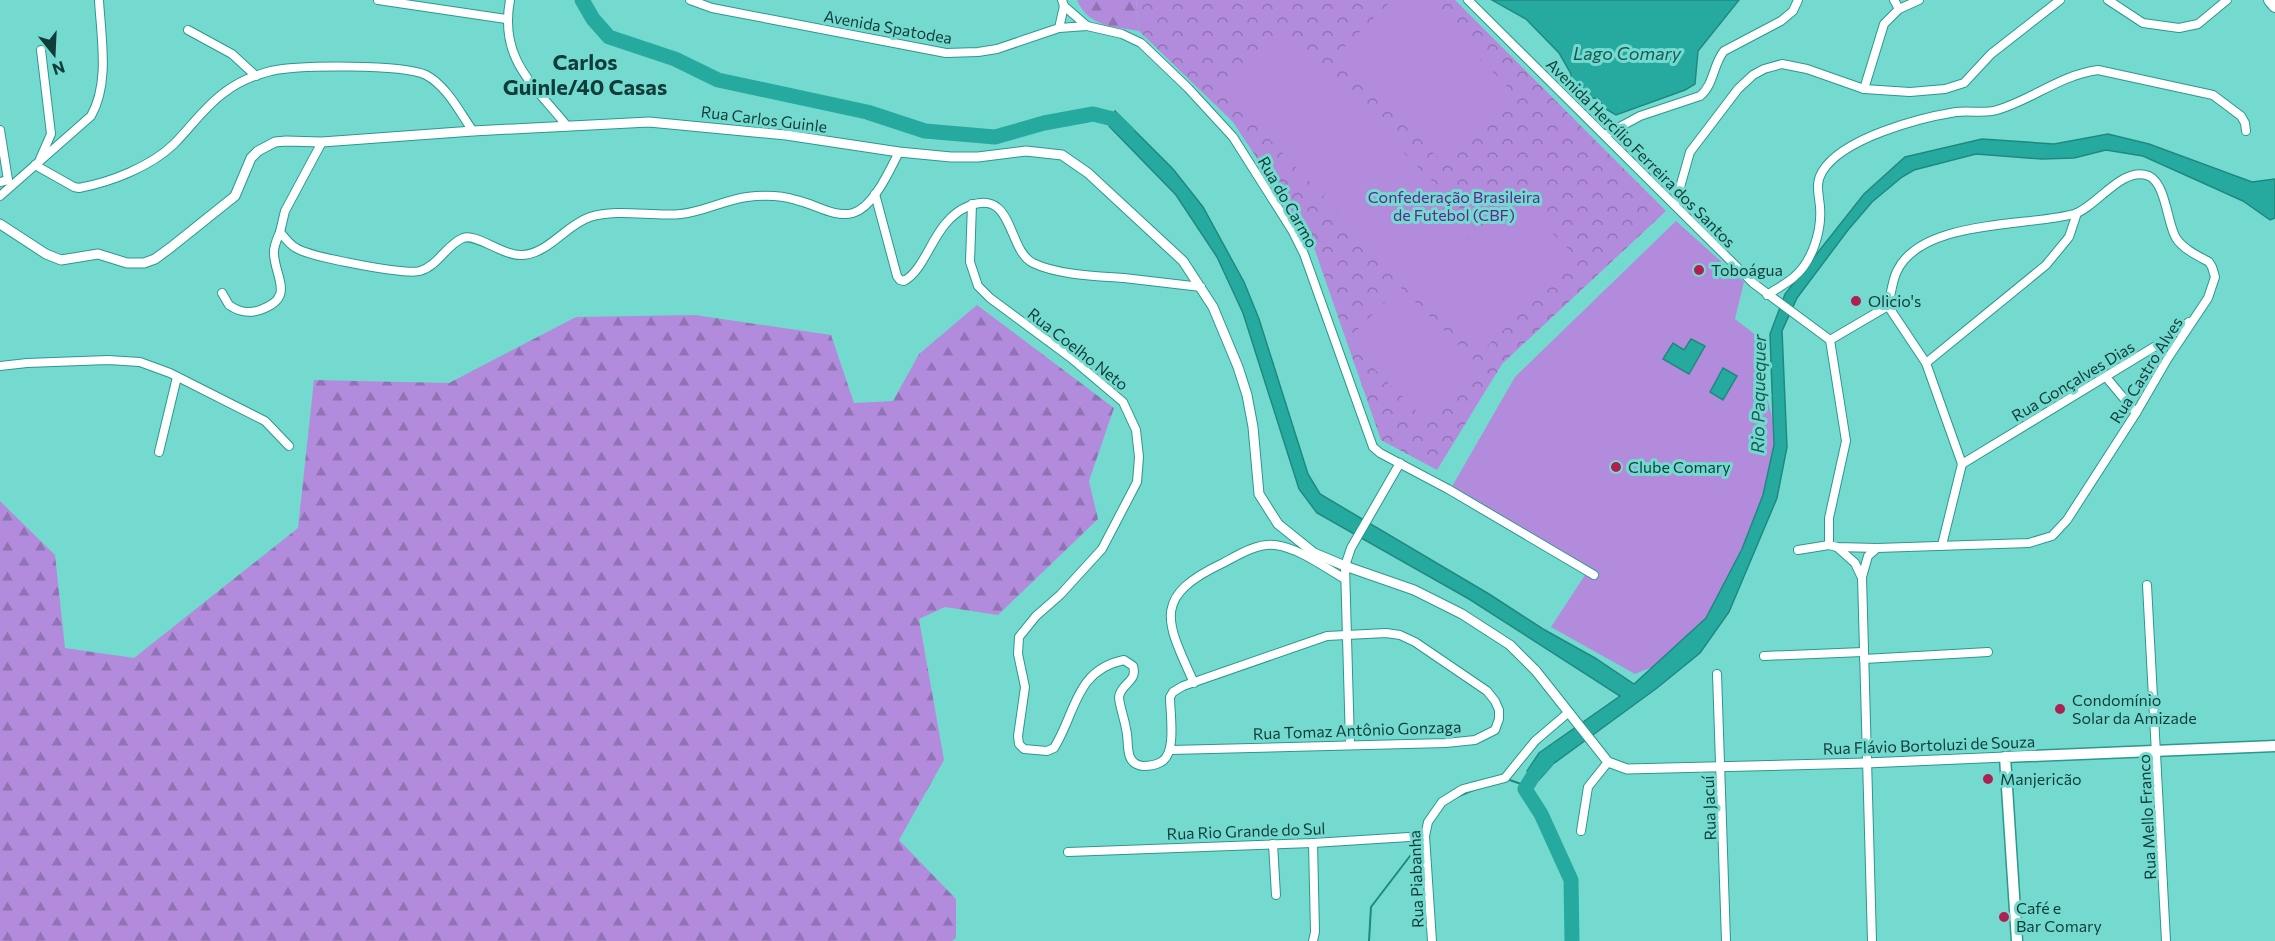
<svg xmlns="http://www.w3.org/2000/svg" width="2275" height="941" font-family="Commissioner,sans-serif">
  <defs>
    <pattern id="forest-firs" width="22" height="20" patternUnits="userSpaceOnUse" patternTransform="scale(1.5)"><rect width="22" height="20" fill="#b38bdd"/><path d="M5 1l3.5 6h-7zM16 11l3.5 6h-7z" fill="#9073b4"/></pattern>
    <pattern id="park-crowns" width="20" height="18" patternUnits="userSpaceOnUse" patternTransform="scale(1.5)"><rect width="20" height="18" fill="#b38bdd"/><path d="M2 6a3 3 0 1 1 6 0M12 15a3 3 0 1 1 6 0" fill="none" stroke="#9073b4"/></pattern>
  </defs>
  <rect width="100%" height="100%" fill="#74dacf"/>
  <g fill="url(#forest-firs)">
    <path d="M1077,0h59l3,31c-25,-5 -50,-3 -62,-31z"/>
    <path d="M977,305l137,103 -25,73 9,38 -100,96 -53,-8 -26,12 25,141 -45,80 57,59v39l-4,3h-952v-440l55,54 10,93 69,10 164,-130 16,-148 135,3 127,-66 119,-2 136,20 23,68 39,-2 26,-47z"/>
  </g>
  <path fill="url(#park-crowns)" d="M1136,0h319l211,211 -164,153 -65,106 -56,-30 -69,-198 -79,-120 -94,-91z"/>
  <g fill="#b38bdd">
    <path d="M1392,0h29l93,93 -71,70 -107,-108z"/>
    <path d="M1285,30l96,99 -63,61 -96,-100z"/>
    <path d="M1385,134l93,93 -62,62 -93,-93z"/>
    <path d="M1519,199l58,59 -97,95 -58,-58z"/>
    <path d="M1676,221l68,61 -9,37 22,17 -3,22 10,27 11,43 -1,17 -11,50 -21,54 -36,69 -51,48 -20,8 -84,-47 36,-55 -137,-82 65,-113z"/>
    <path d="M1400,287l82,81 -54,54 -82,-81z"/>
  </g>
  <g fill="#26aa9f" stroke="#1f8980" stroke-width="1.5">
    <path d="M1492,0h247l-41,51 -3,33 -10,6 -69,25 -12,-7 -5,-9 -27,-4 -4,-6 3,-15 -12,-21 -33,-34z"/>
    <path d="M1115,111l58,58 30,38 41,75 15,37 49,155 12,20 169,100 54,35 52,29 39,26 72,-66 36,-69 21,-54 11,-50 -4,-111 15,-40 79,-100 41,-37 77,-18 72,5 54,-10 41,10 103,38 23,-3v39l-5,2 -27,-19 -100,-45 -37,-6 -32,8 -32,1 -66,-5 -62,16 -12,7 -30,25 -24,28 -51,68 -15,33 5,116 -10,51 -48,114 -29,41 -43,35 -104,76 -14,16 -12,-9 12,-18 81,-57 -151,-97 -152,-86 -18,-24 -56,-176 -26,-56 -41,-62 -67,-69z"/>
    <path d="M1691,339l14,7 -16,28 -26,-15 10,-16 11,7z"/>
    <path d="M1723,368l14,8 -14,24 -13,-8z"/>
  </g>
  <g fill="none" stroke-linecap="round" stroke-linejoin="round">
    <g stroke="#1f8980" stroke-width="2">
      <path d="M1507,779l14,5 4,5"/>
      <path d="M1459,796l17,-7"/>
      <path d="M1369,941l2,-34 52,-68"/>
    </g>
    <g stroke="#26aa9f" stroke-width="15">
      <path d="M582,0l11,19 16,18 66,22 43,21 149,32 58,19 70,6 49,-14 49,-9 20,5 14,13"/>
      <path d="M1547,760l-12,13 -10,16 16,25 30,66 1,61"/>
    </g>
    <g stroke="#2a988f" stroke-width="10">
      <g id="minor">
        <path d="M378,0l128,19"/>
        <path d="M510,0c-11,59 23,84 57,126"/>
        <path d="M690,0l22,8 234,45 32,-1 19,-3 62,-21 5,-22"/>
        <path d="M1062,0l2,6 23,20 35,8 19,9 47,45 45,49 59,93 12,24 69,193 7,6 68,36 146,86"/>
        <path d="M1468,0l285,283 77,57"/>
        <path d="M2108,0l35,23 36,5 19,-4 29,-24"/>
        <path d="M1899,9l20,-9"/>
        <path d="M1059,28l28,-2"/>
        <path d="M188,30l44,24 24,22"/>
        <path d="M1864,89l20,-65 15,-15 -5,-9"/>
        <path d="M0,130l8,50 -8,2"/>
        <path d="M1605,135l35,-19 60,-20c14,-11 13,-32 24,-45l57,-30 12,-10 5,-11"/>
        <path d="M322,142l-37,69 -5,21c5,6 9,12 16,16 14,9 109,27 124,23 18,-5 26,-26 43,-33 14,-5 41,19 60,17 26,-2 43,-30 67,-38 28,-9 62,0 91,-3 22,-2 43,-14 66,-17 17,-2 33,-2 49,3 19,4 38,18 57,13 21,-6 37,-44 46,-61"/>
        <path d="M40,159l11,-25 -10,-84"/>
        <path d="M35,165l39,22 5,1c32,-6 71,-21 95,-44 17,-17 31,-38 51,-52 13,-10 30,-17 46,-21 27,-6 132,-7 155,4 21,11 34,38 47,56"/>
        <path d="M875,194l22,82 3,4 4,1c25,-14 29,-61 65,-75 45,-18 38,44 64,57 25,12 63,13 91,15 26,3 51,6 77,9"/>
        <path d="M0,196l91,-80c19,-33 10,-79 8,-116"/>
        <path d="M972,204l-2,58 8,24 12,12 81,60 52,44 13,28 3,27 -2,25 -35,67 -42,46 -24,21 -17,21 -1,17 7,33 -7,49 1,8 5,5 23,2 7,-3c22,-35 21,-78 70,-88l9,6c5,16 -12,17 -14,31 0,7 6,24 7,32 4,13 -3,35 17,37 6,0 13,-1 18,-4 16,-8 9,-48 9,-65l3,-5 10,-6 144,-50 59,-3 14,2 15,7 72,49 8,10 4,9v9l-4,11 -20,10 -29,3 -275,7"/>
        <path d="M1675,205l15,-53 48,-63 15,-14 11,-6 18,-5 25,5 57,20 46,3 35,-3 19,-6 27,-29 69,-54"/>
        <path d="M222,293l7,12c10,7 19,9 31,5 35,-12 16,-31 14,-55 -1,-8 3,-16 6,-23"/>
        <path d="M1767,295c9,-6 19,-11 27,-18 18,-15 28,-46 26,-70 -1,-13 -5,-23 2,-35 20,-34 97,-54 134,-60 14,-2 28,2 41,-2 35,-10 63,-35 101,-40l115,25 28,21 4,7 1,8"/>
        <path d="M1888,306l38,57 36,101 -20,81"/>
        <path d="M1830,340l16,101 -17,77v27l8,2 40,1 152,-5 23,-7 15,-16 69,-107 32,-55 40,-60 7,-21 -3,-10 -3,-5c-11,-6 -26,-13 -33,-24 -9,-15 -10,-54 -27,-62 -27,-11 -52,31 -75,38 -48,13 -152,5 -177,57 -5,10 -6,24 -9,35"/>
        <path d="M1830,340l58,-34"/>
        <path d="M1926,363l120,-98 23,-28 8,-24"/>
        <path d="M0,366l27,-3 81,-3 32,2 30,11 95,48 24,25"/>
        <path d="M2106,377l30,36"/>
        <path d="M159,452l18,-75"/>
        <path d="M1962,464l197,-120 30,-22"/>
        <path d="M1837,547l18,16 6,13"/>
        <path d="M1798,550l31,-5"/>
        <path d="M2147,585l19,356"/>
        <path d="M1764,656l99,-4"/>
        <path d="M1864,659l124,-7"/>
        <path d="M1717,674l9,267"/>
        <path d="M1194,683c-28,-62 -43,-86 29,-120 15,-8 34,-20 52,-18 24,3 49,22 70,34"/>
        <path d="M1350,744l-5,-178 6,-18 49,-85"/>
        <path d="M1581,831l7,-44 20,-25"/>
        <path d="M1273,844l3,51"/>
        <path d="M1068,852l245,-9 112,-7"/>
        <path d="M1313,941l2,-9 -2,-89"/>
        <path d="M1432,941l-7,-105 3,-14 14,-20 21,-13 42,-11 30,-37 34,-29"/>
        <path d="M1872,941l-10,-364 6,-21 9,-8"/>
      </g>
    </g>
    <g stroke="#2a988f" stroke-width="11">
      <path id="tertiary" d="M0,224l46,30 15,6 37,-6 29,9h17l11,-4 15,-11 65,-52 16,-38 7,-7 17,-9 11,-1 36,1 151,-11 176,-9 137,13 113,17 52,5h27l48,-6 36,4 26,18 95,88 30,46 25,60 9,28 6,32 6,67 19,30 36,29 31,13 69,24 48,24 48,31 26,26 72,91 19,7 239,-6 139,-6"/>
    </g>
    <g stroke="#2a988f" stroke-width="13">
      <path id="secondary" d="M2017,941l-12,-184 270,-11"/>
    </g>
    <g stroke="#2a988f" stroke-width="14">
      <path id="primary" d="M2270,0l5,6"/>
    </g>
    <use href="#minor" stroke="#fff" stroke-width="8"/>
    <use href="#tertiary" stroke="#fff" stroke-width="9"/>
    <use href="#secondary" stroke="#fff" stroke-width="10"/>
    <use href="#primary" stroke="#fff" stroke-width="12"/>
  </g>
  <g fill="#af1f52" stroke="#74dacf" stroke-width="2">
    <circle cx="1699" cy="270" r="6"/>
    <circle cx="1856" cy="301" r="6"/>
    <circle cx="1616" cy="467" r="6"/>
    <circle cx="2060" cy="709" r="6"/>
    <circle cx="1988" cy="779" r="6"/>
    <circle cx="2004" cy="917" r="6"/>
  </g>
  <g text-anchor="middle" stroke-width="6" stroke-linejoin="round" paint-order="stroke">
    <g font-size="16" fill="#103d39" stroke="#74dacf">
      <text transform="translate(888 27) rotate(10)" y="6">Avenida Spatodea</text>
      <text transform="translate(764 119) rotate(7)" y="6">Rua Carlos Guinle</text>
      <text transform="translate(1641 153) rotate(45)" y="6">Avenida Hercílio Ferreira dos Santos</text>
      <text transform="translate(1288 202) rotate(60)" y="6">Rua do Carmo</text>
      <text transform="translate(1078 349) rotate(38)" y="6">Rua Coelho Neto</text>
      <text transform="translate(2146 370) rotate(-58)" y="6">Rua Castro Alves</text>
      <text transform="translate(2073 381) rotate(-31)" y="6">Rua Gonçalves Dias</text>
      <text transform="translate(1357 730) rotate(-2)" y="6">Rua Tomaz Antônio Gonzaga</text>
      <text transform="translate(1929 745) rotate(-2)" y="6">Rua Flávio Bortoluzi de Souza</text>
      <text transform="translate(1709 808) rotate(-92)" y="6">Rua Jacuí</text>
      <text transform="translate(2147 817) rotate(-93)" y="6">Rua Mello Franco</text>
      <text transform="translate(1246 831) rotate(-2)" y="6">Rua Rio Grande do Sul</text>
      <text transform="translate(1416 879) rotate(-92)" y="6">Rua Piabanha</text>
    </g>
    <g font-size="16" fill="#622690" stroke="#74dacf">
      <text x="1454" y="203">Confederação Brasileira<tspan x="1454" dy="18">de Futebol (CBF)</tspan></text>
    </g>
    <g font-size="16" fill="#103d39" stroke="#74dacf" text-anchor="start">
      <text x="1711" y="276">Toboágua</text>
      <text x="1868" y="307">Olicio's</text>
      <text x="1628" y="473">Clube Comary</text>
      <text x="2072" y="706">Condomínio<tspan x="2072" dy="18">Solar da Amizade</tspan></text>
      <text x="2000" y="785">Manjericão</text>
      <text x="2016" y="914">Café e<tspan x="2016" dy="18">Bar Comary</tspan></text>
    </g>
    <g font-size="18" font-style="italic" fill="#185b55" stroke="#74dacf">
      <text x="1627" y="60">Lago Comary</text>
      <text transform="translate(1759 394) rotate(-89)" y="6">Rio Paquequer</text>
    </g>
    <g font-size="22" font-weight="bold" fill="#103d39" stroke="#74dacf">
      <text x="585" y="70">Carlos<tspan x="585" dy="25">Guinle/40 Casas</tspan></text>
    </g>
  </g>
  <g transform="translate(54 54) rotate(162)" stroke="#74dacf" stroke-width="4.5" paint-order="stroke">
  <path d="M0-4.5L10 22L0 15L-10 22Z" fill="#103d39"/>
  <text y="-9" font-size="16" font-weight="bold" text-anchor="middle" fill="#103d39">N</text>
  </g>
</svg>
